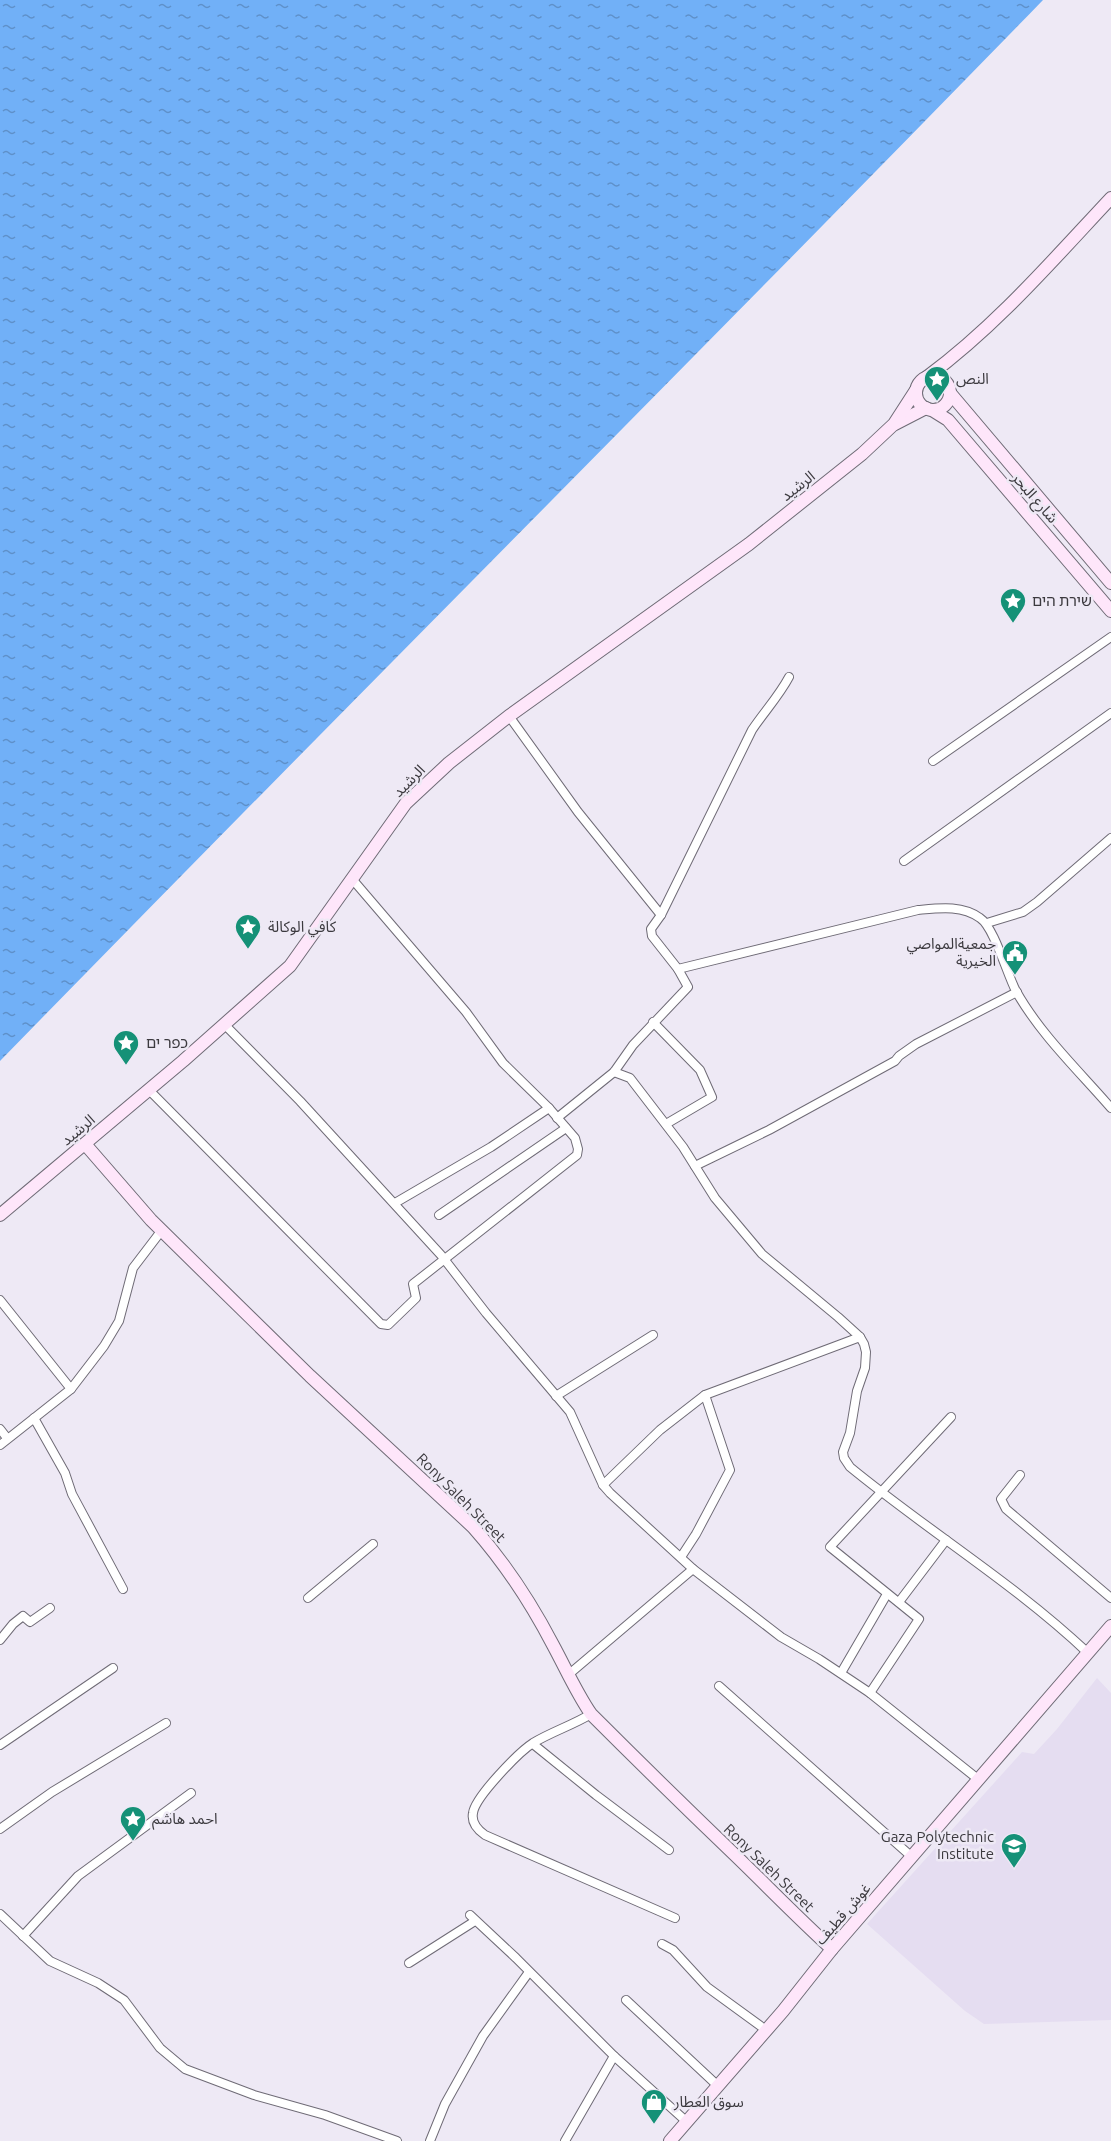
<svg xmlns="http://www.w3.org/2000/svg" width="1111" height="2141" font-family="Ubuntu,'Noto Sans Arabic','Noto Sans Hebrew',sans-serif">
  <defs>
    <pattern id="water-ripples" width="26" height="14" patternUnits="userSpaceOnUse" patternTransform="scale(1.5)"><rect width="26" height="14" fill="#71b0f7"/><path d="M2 4q2-2 4 0t4 0M15 11q2-2 4 0t4 0" fill="none" stroke="#5e90c9"/></pattern>
  </defs>
  <rect width="100%" height="100%" fill="#eee9f5"/>
  <path fill="#e5ddf1" d="M1097,1678l14,15v327l-127,4 -19,-13 -98,-87 155,-172 12,2 23,-25z"/>
  <path fill="url(#water-ripples)" d="M0,0h1043c-346,356 -697,706 -1043,1061z"/>
  <g fill="none" stroke-linecap="round" stroke-linejoin="round">
    <g stroke="#6f6b76" stroke-width="10">
      <g id="street">
        <path d="M509,716l69,96 83,103"/>
        <path d="M933,761l178,-124"/>
        <path d="M904,861l207,-148"/>
        <path d="M987,923l36,-11 14,-10 74,-64"/>
        <path d="M678,969l240,-59c22,-2 44,-5 62,8 14,9 27,56 36,73 24,43 63,80 95,117"/>
        <path d="M653,1022l47,48 12,27 -46,27"/>
        <path d="M224,1024l76,77 141,154 45,58 84,99 33,73 7,8 83,76 88,68 38,22 51,34 109,87"/>
        <path d="M614,1072l16,6 53,69 32,51 47,56 76,63 22,20 4,7 2,8 -1,16 -8,23 -7,42 -7,19 1,6 6,9c78,64 165,117 238,186"/>
        <path d="M149,1090l232,234 7,1 28,-27 -3,-14 164,-129 1,-6 -3,-11 -26,-30 -46,-45 -37,-51 -113,-132"/>
        <path d="M557,1118l57,-46 19,-27 55,-58 -10,-18 -26,-33 -1,-7 10,-14 91,-185c12,-18 27,-34 37,-53"/>
        <path d="M695,1166l74,-36 126,-69 4,-5 17,-12 101,-52"/>
        <path d="M395,1203l96,-56 58,-39"/>
        <path d="M439,1215l127,-87"/>
        <path d="M0,1300l71,89"/>
        <path d="M556,1396l97,-61"/>
        <path d="M34,1418l31,55 7,21 51,95"/>
        <path d="M0,1429l7,9"/>
        <path d="M0,1445l71,-56 33,-43 15,-25 14,-53 29,-38"/>
        <path d="M1020,1475l-19,24 5,10 105,89"/>
        <path d="M603,1485l57,-55 45,-35 155,-58"/>
        <path d="M681,1557l15,-23 34,-64 -25,-75"/>
        <path d="M308,1598l65,-54"/>
        <path d="M899,1602l47,-62"/>
        <path d="M0,1640l13,-16 10,-8 7,6 20,-14"/>
        <path d="M841,1673l46,-79"/>
        <path d="M568,1675l125,-106"/>
        <path d="M719,1686l193,171"/>
        <path d="M870,1693l49,-74 -89,-72 121,-130"/>
        <path d="M591,1714c-18,11 -40,18 -58,29 -14,9 -58,54 -60,70 -2,10 5,17 12,22l190,83"/>
        <path d="M533,1744l63,51 73,55"/>
        <path d="M0,1745l113,-77"/>
        <path d="M0,1829l52,-37 114,-69"/>
        <path d="M0,1914l50,47 48,22 26,17 36,48 25,21 69,26 71,20 72,26"/>
        <path d="M470,1915l46,43 98,98 73,66"/>
        <path d="M23,1936l55,-60 113,-83"/>
        <path d="M662,1944l11,6 34,37 59,43"/>
        <path d="M409,1963l66,-42"/>
        <path d="M626,2000l92,86"/>
        <path d="M430,2141l15,-37 38,-68 46,-64"/>
        <path d="M565,2141l49,-85"/>
      </g>
    </g>
    <g stroke="#6f6b76" stroke-width="14">
      <g id="secondary">
        <circle cx="933" cy="393" r="17"/>
        <path d="M927,377c69,-51 125,-116 184,-179"/>
        <path d="M950,393l161,190"/>
        <path d="M932,410l16,10 163,191"/>
        <path d="M895,424l31,-16"/>
        <path d="M85,1144l66,76 58,57 101,99 163,151c32,36 58,76 80,118 13,24 23,47 38,69 48,48 96,95 145,142 32,31 63,63 96,93"/>
        <path d="M0,1215l183,-154 107,-95 116,-163 43,-40 60,-47 240,-172 113,-90 32,-30 22,-34"/>
        <path d="M670,2141l113,-130 49,-62 279,-323"/>
      </g>
    </g>
    <use href="#street" stroke="#fff" stroke-width="8"/>
    <use href="#secondary" stroke="#fee6fa" stroke-width="12"/>
  </g>
  <defs>
    <g id="sight-pin" transform="scale(1.35)"><path d="M0 17L-7.5 6A9.5 9.5 0 1 1 7.5 6Z" fill="#159177" stroke="#eee9f5"/><path d="M0-6L1.8-2.2L6-1.7L2.9 1.2L3.7 5.4L0 3.3L-3.7 5.4L-2.9 1.2L-6-1.7L-1.8-2.2Z" fill="#fff"/></g>
    <g id="civic-pin" transform="scale(1.35)"><path d="M0 17L-7.5 6A9.5 9.5 0 1 1 7.5 6Z" fill="#159177" stroke="#eee9f5"/><path d="M-.6-6.5H3V-4.5H.6V-3L4-1V1h2V6H-6V1h2V-1L-.6-3ZM-1.2 2.5V6h2.4V2.5Z" fill="#fff"/></g>
    <g id="university-pin" transform="scale(1.35)"><path d="M0 17L-7.5 6A9.5 9.5 0 1 1 7.5 6Z" fill="#159177" stroke="#eee9f5"/><path d="M0-5L7-2L0 1L-7-2ZM-4 1L0 2.5L4 1V4Q0 6-4 4Z" fill="#fff"/></g>
    <g id="shop-pin" transform="scale(1.35)"><path d="M0 17L-7.5 6A9.5 9.5 0 1 1 7.5 6Z" fill="#159177" stroke="#eee9f5"/><path d="M-5-2.5h2.3a2.7 3.5 0 0 1 5.4 0H5L5.5 6h-11ZM-1.5-2.5h3a1.5 2.3 0 0 0-3 0Z" fill="#fff"/></g>
  </defs>
  <g fill-rule="evenodd">
    <use href="#sight-pin" x="937" y="379"/>
    <use href="#sight-pin" x="1013" y="601"/>
    <use href="#sight-pin" x="248" y="927"/>
    <use href="#civic-pin" x="1015" y="953"/>
    <use href="#sight-pin" x="126" y="1043"/>
    <use href="#sight-pin" x="133" y="1819"/>
    <use href="#university-pin" x="1014" y="1846"/>
    <use href="#shop-pin" x="654" y="2102"/>
  </g>
  <g text-anchor="middle" stroke-width="5" stroke-linejoin="round" paint-order="stroke">
    <g font-size="15" fill="#3c3a3f" stroke="#eee9f5" text-anchor="start">
      <text x="956" y="384">النص</text>
      <text x="1032" y="606">שירת הים</text>
      <text x="268" y="932">كافي الوكالة</text>
      <text x="996" y="949" text-anchor="end">جمعيةالمواصي<tspan x="996" dy="17">الخيرية</tspan></text>
      <text x="146" y="1048">כפר ים</text>
      <text x="152" y="1824">احمد هاشم</text>
      <text x="994" y="1842" text-anchor="end">Gaza Polytechnic<tspan x="994" dy="17">Institute</tspan></text>
      <text x="674" y="2107">سوق العطار</text>
    </g>
    <g font-size="15" fill="#3c3a3f" stroke="#eee9f5">
      <text transform="translate(798 486) rotate(-38)" y="5">الرشيد</text>
      <text transform="translate(1035 498) rotate(49)" y="5">شارع البحر</text>
      <text transform="translate(409 781) rotate(-45)" y="5">الرشيد</text>
      <text transform="translate(78 1130) rotate(-40)" y="5">الرشيد</text>
      <text transform="translate(461 1498) rotate(45)" y="5">Rony Saleh Street</text>
      <text transform="translate(769 1868) rotate(44)" y="5">Rony Saleh Street</text>
      <text transform="translate(843 1914) rotate(-49)" y="5">غوش قطيف</text>
    </g>
  </g>
</svg>
